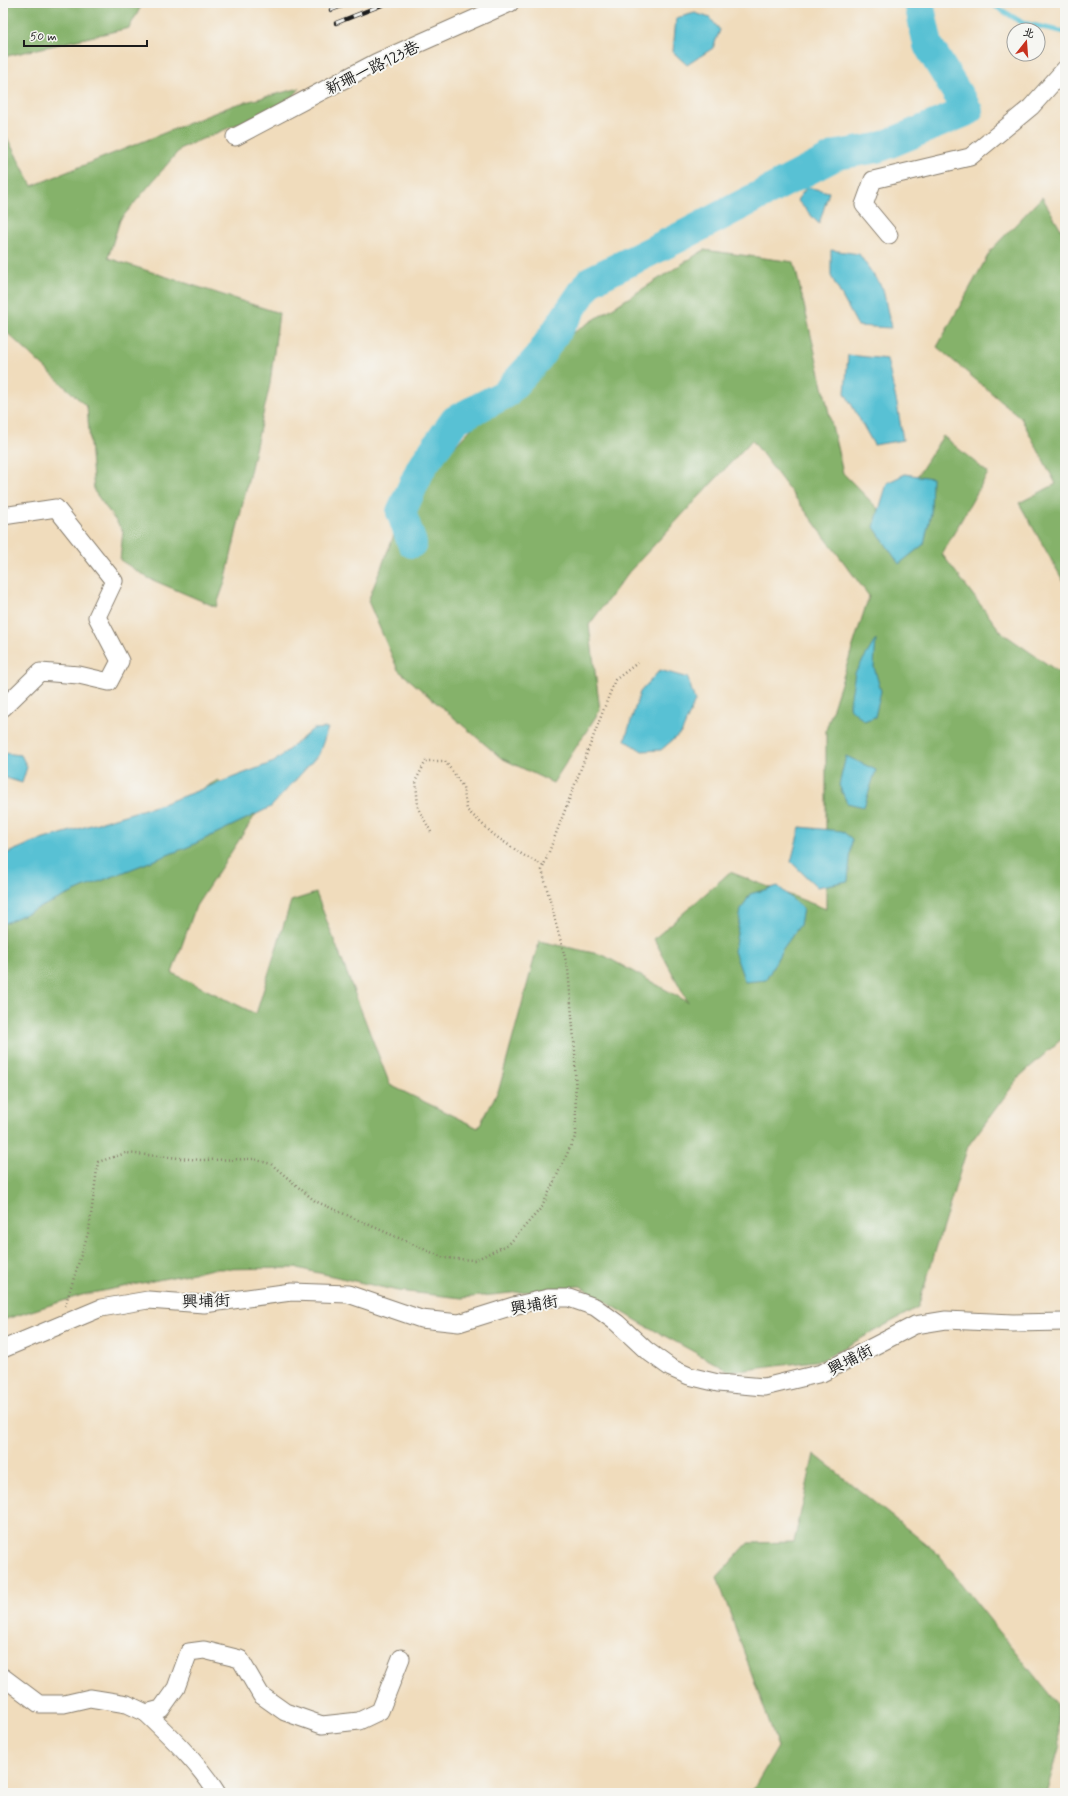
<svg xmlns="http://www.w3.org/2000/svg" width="1068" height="1796" font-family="Mynerve,'LXGW WenKai TC',sans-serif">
  <rect width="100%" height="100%" fill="#f6f6f2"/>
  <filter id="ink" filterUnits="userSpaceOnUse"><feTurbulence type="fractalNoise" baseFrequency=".025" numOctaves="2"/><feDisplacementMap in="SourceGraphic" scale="8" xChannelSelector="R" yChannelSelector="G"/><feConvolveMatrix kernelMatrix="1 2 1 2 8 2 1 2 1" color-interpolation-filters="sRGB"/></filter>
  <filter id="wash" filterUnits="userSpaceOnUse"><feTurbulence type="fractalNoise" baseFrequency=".012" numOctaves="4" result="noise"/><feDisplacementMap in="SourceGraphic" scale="16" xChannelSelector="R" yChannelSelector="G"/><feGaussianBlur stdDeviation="0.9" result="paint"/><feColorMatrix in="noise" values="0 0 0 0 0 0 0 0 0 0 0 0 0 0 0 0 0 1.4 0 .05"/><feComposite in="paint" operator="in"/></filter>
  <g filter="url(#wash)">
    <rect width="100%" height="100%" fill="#f0dcbc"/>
    <g fill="#85b26b" stroke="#506744">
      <path d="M3,3h140l-14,25 -126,29z"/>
      <path d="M300,88l-12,15 -107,45 -61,72 -12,38 171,55 -9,71 -45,198 -9,25 -68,-29 -28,-18 3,-29 -29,-40 -7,-84 -84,-78v-199l29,56 202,-81z"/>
      <path d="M1042,197l23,39v348l-46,-81 37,-19 -35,-66 -84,-71 54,-97z"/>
      <path d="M704,250l90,12 49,211 46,47 54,-84 45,37 -46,81 59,78 59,41 5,-22v385l-45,40 -52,70 -50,161 -96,53 -91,12 -92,-50 -59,-36 -118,12 -64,-7 -101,-23 -84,1 -131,26 -79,25v-434l6,12 209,-118 38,34 -60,92 -24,67 84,41 35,-113 25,-8 74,192 88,43 21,-39 40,-148 64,14 85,47 -34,-63 76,-67 96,37v-179l43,-134 -117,-156 -123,132 -40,53 11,85 -47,73 -52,-25 -103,-88 -30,-69 42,-107 133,-142z"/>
      <path d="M814,1454l122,98 121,152 3,42 -14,47h-295l27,-46 -61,-170 31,-34 46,-1z"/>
    </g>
    <g fill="#58c1d4" stroke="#3a6e78">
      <path d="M695,13l15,5 10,12 -7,18 -26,17 -14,-13 3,-34z"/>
      <path d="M807,187l22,5 -10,32 -22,-24z"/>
      <path d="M831,250l28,4 24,35 8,39 -33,-2 -27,-50z"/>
      <path d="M848,355l39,4 10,45 6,36 -29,5 -29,-52z"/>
      <path d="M905,474l27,4 -1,35 -7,31 -25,20 -25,-37 13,-44z"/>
      <path d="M876,639l-2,28 7,24 -6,26 -11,4 -15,-14 6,-34z"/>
      <path d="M660,670l28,8 7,23 -13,31 -21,18 -19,1 -17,-11 15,-48z"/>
      <path d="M328,728l-9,26 -48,53 -83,40 -105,41 -80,36v-69l31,-13 131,-39 109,-41 39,-33z"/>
      <path d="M3,753l18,2 6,12 -5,16 -19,-6z"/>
      <path d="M846,756l30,14 -12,37 -17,-4 -8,-18z"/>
      <path d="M800,827l42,4 10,8 -4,42 -31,6 -26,-25z"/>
      <path d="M778,886l25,23 -3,16 -18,25 -16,30 -21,2 -11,-31 7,-41 9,-16z"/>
    </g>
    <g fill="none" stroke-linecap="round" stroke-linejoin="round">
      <path stroke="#58c1d4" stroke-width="5" d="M990,3l33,20 42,9"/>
      <path stroke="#58c1d4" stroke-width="30" d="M412,543l-11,-31 20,-44 34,-48 50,-26 33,-36 52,-77 92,-45 155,-81 41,-7 90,-37 -40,-66 -9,-42"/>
    </g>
  </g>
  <g filter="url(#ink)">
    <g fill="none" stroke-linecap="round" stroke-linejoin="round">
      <g stroke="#867c6c" stroke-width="19">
        <g id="minor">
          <path d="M235,137l142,-75 133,-59"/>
          <path d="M889,235l-25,-30 9,-25 97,-23 61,-50 34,-38"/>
          <path d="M3,516l53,-8 58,73 -17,36 23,44 -11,21 -30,-7 -39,-3 -37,36"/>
          <path d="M3,1349l98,-41 47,-8 56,4 87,-12 57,2 73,25 38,4 54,-17 35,-8h21l26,9 22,16 29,27 25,18 18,8 29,7 46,4 58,-14 93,-48 31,-5 67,3 52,-1"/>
          <path d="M3,1677l36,27h25l26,-6 37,6 19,9 15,-4 15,-21 13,-36 15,-2 36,9 21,36 24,17 37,13 37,-4 21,-10 21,-53"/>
          <path d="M146,1713c26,25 52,50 71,80"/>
        </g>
      </g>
      <g stroke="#867c6c" stroke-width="2.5" stroke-dasharray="1 3" stroke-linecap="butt">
        <path d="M431,832l-13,-24 -2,-28 10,-19h19l18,26 4,23 27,25 29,20 21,11"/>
        <path d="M65,1306l24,-76 9,-68 28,-9 75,7 52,-1 18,5 44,37 129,57 31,2 34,-16 33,-37 34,-72 -1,-83 -7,-83 -26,-99 73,-190 25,-19"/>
      </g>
      <use href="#minor" stroke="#fff" stroke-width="17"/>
      <g stroke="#1c1c1c" stroke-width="4.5">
        <g id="rail">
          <path d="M331,10l19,-7"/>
          <path d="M336,23l51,-20"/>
        </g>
      </g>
      <use href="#rail" stroke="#f6f6f2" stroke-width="3" stroke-dasharray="9" stroke-linecap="butt"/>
    </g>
  </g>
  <g text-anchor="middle" stroke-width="4" stroke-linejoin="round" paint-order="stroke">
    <g font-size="16" fill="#1c1c1c" stroke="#f6f6f2">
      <text transform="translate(372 67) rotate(-26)" y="6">新珊一路123巷</text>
      <text transform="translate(206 1300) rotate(-2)" y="6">興埔街</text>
      <text transform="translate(534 1304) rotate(-10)" y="6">興埔街</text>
      <text transform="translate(850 1359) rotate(-27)" y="6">興埔街</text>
    </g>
  </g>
  <rect width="1068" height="1796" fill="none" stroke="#f6f6f2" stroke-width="16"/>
  <g transform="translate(1026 42) rotate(17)"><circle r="19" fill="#f6f6f2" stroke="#9f9f9c"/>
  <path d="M0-3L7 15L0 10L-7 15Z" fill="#c8321e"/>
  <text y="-6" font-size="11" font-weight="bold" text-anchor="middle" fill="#1c1c1c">北</text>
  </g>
  <path d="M24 40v6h123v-6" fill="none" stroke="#1c1c1c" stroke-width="2"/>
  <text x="30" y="40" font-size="12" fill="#1c1c1c" stroke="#f6f6f2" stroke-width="3" paint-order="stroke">50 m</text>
</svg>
